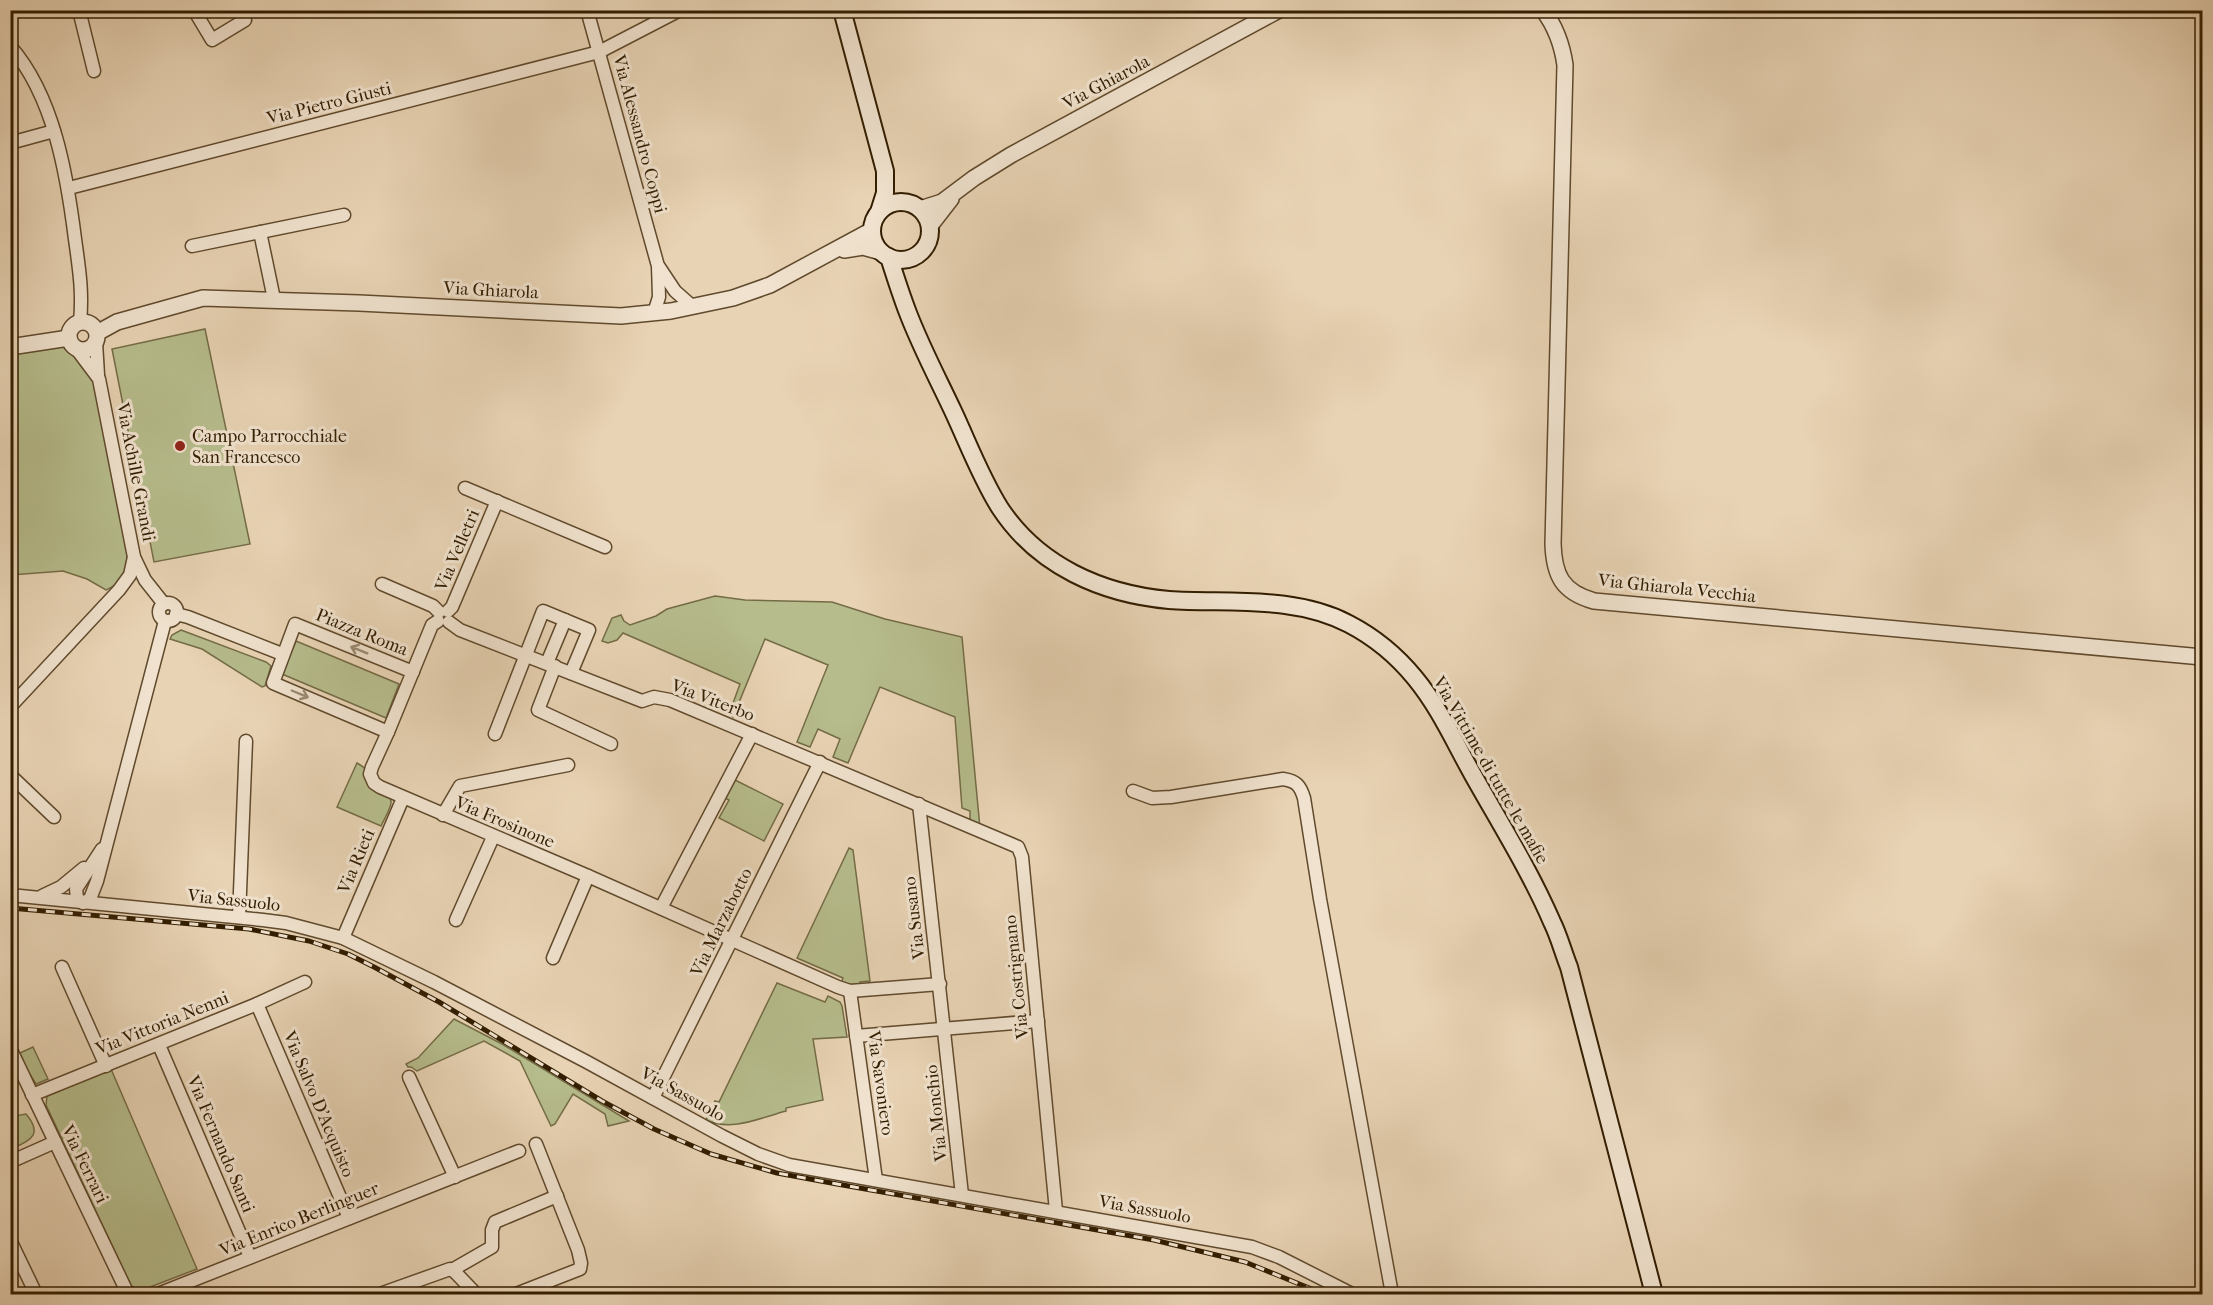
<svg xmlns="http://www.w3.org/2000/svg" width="2213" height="1305" font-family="'IM FELL French Canon',serif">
  <rect width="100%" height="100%" fill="#e8d3b4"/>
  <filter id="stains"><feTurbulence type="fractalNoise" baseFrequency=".00333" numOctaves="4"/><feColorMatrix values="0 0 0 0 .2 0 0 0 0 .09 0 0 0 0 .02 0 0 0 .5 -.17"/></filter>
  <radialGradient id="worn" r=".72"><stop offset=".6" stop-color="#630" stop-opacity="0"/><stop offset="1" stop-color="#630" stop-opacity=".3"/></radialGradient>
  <g fill="#b6bc8c" stroke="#746c46" stroke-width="1.5">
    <path d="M205,329l45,215 -96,18 -42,-213z"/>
    <path d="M62,346l7,6 11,5 11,11 35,177c3,19 0,37 -20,45l-19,-11 -24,-8 -52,4v-221z"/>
    <path d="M715,596l30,4 87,2 53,17 77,18 18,191 -10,-4v-13l-8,-3 -7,-91 -75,-30 -32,76 -15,-6 7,-18 -22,-10 -8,18 -13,-5 31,-77 -63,-26 -32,78 -4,-3 11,-30 -117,-51 -6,7 -9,3 -6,-2 10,-23 9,-3 3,6 6,4 26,-9 11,-7z"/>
    <path d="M181,630l85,32 5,4 -6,20 -3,1 -60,-38 -32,-10 2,-4z"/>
    <path d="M296,641l103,43 -13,34 -104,-44z"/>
    <path d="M357,763c9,5 35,28 34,40 -1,7 -7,16 -10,23l-44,-19z"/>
    <path d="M735,780l48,24 -19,37 -45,-23 10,-18 -4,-2z"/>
    <path d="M849,848l4,2 17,131 -10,1v7l-20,-3 3,-8 -46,-20z"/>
    <path d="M777,983l48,19 3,-6 12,6 2,4 5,31 -34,2 10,61 -37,8v3c-26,7 -55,21 -80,9l9,-19 4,1z"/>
    <path d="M454,1019l48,25 127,77 -21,5 -3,-12 -32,-20 -18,30 -4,2 -31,-65 -36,-20 -67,30 -6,-4h-3l-2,-3 12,-6z"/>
    <path d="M33,1047l15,32 -12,5 -9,-14 -7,-17z"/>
    <path d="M111,1069l86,200 -52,20h-7l-7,-3 -85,-181 1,-9z"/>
    <path d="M11,1107l4,9 11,-2c16,19 7,26 -13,34l-2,-4z"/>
  </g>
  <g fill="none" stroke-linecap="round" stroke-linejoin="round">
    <g stroke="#604a2d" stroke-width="15">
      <g id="minor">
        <path d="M79,10l15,61"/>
        <path d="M194,10l18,30 33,-20 -5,-10"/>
        <path d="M587,10l71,256 1,31 -5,16"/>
        <path d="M10,46c44,50 57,129 65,193 4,29 8,53 5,83"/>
        <path d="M10,143l44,-12"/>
        <path d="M69,188l530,-136 81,-42"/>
        <path d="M260,232l14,67"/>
        <path d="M192,246l152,-31"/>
        <path d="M659,267l16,24 18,16"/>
        <path d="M96,342l2,33"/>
        <path d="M75,347l24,32 35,178 11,23 19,24"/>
        <path d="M465,488l140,59"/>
        <path d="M382,584l51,22 6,6"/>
        <circle cx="168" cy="612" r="9"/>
        <path d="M448,611l4,-4 45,-106"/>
        <path d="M176,614l12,3 94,37"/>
        <path d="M438,621l-6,4 -44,107 -16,35 -2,7 4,9 6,4 208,89 250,111 12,4 90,-7"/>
        <path d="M449,622l11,8 182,71 12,-4 16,3 348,147 4,10 34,354"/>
        <path d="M547,663l18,-43"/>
        <path d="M555,666l-17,44 73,34"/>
        <path d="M10,707l109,-117 11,-15 4,-18"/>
        <path d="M388,732l-115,-49 22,-59 118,48"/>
        <path d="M495,734l48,-123 46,19 -18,43"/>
        <path d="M10,775l44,42"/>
        <path d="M1133,791l19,7 19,-1 112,-18c13,2 17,6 21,19l16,101 72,395"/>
        <path d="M919,804l43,391"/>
        <path d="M443,815l17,-29 108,-21"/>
        <path d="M10,895l253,25 23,3 57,15 91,44 153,80 135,74 36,18 31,11 463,82 27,10 73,37"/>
        <path d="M42,896l19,-9 23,-19"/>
        <path d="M83,903l7,-4 7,-18 68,-260"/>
        <path d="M83,903l-6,-5 -1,-9 26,-40"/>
        <path d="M661,908l91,-174"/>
        <path d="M239,917l7,-176"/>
        <path d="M456,920l37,-83"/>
        <path d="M343,938l60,-140"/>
        <path d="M553,958l35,-82"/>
        <path d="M62,967l44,99"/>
        <path d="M850,991l26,189"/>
        <path d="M257,1004l92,214"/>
        <path d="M856,1036l182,-15"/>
        <path d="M159,1045l91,212"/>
        <path d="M10,1048l118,246"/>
        <path d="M409,1077l46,100"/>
        <path d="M32,1095l225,-91 48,-22"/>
        <path d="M653,1098l167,-336"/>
        <path d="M10,1162l45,-20"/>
        <path d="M10,1240l26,54"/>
        <path d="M452,1270l40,-23v-17l3,-8 62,-26"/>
        <path d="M158,1294l361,-143"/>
        <path d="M380,1294l70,-25 5,3 21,22"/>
        <path d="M516,1294l64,-25 1,-6 -3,-13 -42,-106"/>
      </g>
    </g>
    <g stroke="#604a2d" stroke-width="18">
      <g id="tertiary">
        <path d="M1543,10c13,17 19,34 22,55l-12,479c1,31 9,48 41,57l608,56"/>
        <path d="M920,209l22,-7 32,-24 37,-23 268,-145"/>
        <path d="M930,226l21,-27"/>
        <path d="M844,250l19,-3 18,5"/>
        <circle cx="83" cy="336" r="14"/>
        <path d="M97,333l20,-11 86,-24 156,5 262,13 50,-5 62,-13 37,-13 102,-55"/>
        <path d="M10,347l59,-9"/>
      </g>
    </g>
    <g stroke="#321d00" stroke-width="20">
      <g id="secondary">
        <path d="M842,10l43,161v22l-6,19"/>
        <circle cx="901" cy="231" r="29"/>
        <path d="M889,257c6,19 12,38 19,56 13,34 30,66 45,98 15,32 28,67 47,97 38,58 102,86 169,92 59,4 125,-5 180,24 25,13 48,32 66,54 24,29 40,65 58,97 27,48 57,96 79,147 7,14 11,30 17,45l85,327"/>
      </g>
    </g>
    <use href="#minor" stroke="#f0e2ce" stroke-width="12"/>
    <use href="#tertiary" stroke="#f0e2ce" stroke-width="15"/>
    <use href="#secondary" stroke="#f0e2ce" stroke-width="16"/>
    <g stroke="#321d00" stroke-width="5">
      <path id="rail" d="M10,908l239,21 60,12 39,13 26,13 65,35 163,99 52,28 57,25 66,19 60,11 317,56 91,22 79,32"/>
    </g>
    <use href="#rail" stroke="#f0e2ce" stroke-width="3" stroke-dasharray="9" stroke-linecap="butt"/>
  </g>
  <defs><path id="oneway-shaft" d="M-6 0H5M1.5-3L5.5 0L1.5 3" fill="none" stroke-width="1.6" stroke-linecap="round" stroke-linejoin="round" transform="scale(1.5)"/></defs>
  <g stroke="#9a8971">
    <use href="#oneway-shaft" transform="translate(359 650) rotate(-158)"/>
    <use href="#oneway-shaft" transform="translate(300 694) rotate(23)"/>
  </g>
  <circle fill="#8f2418" stroke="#f0e2ce" stroke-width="2" cx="180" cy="446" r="6"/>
  <g text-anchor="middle" stroke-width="6" stroke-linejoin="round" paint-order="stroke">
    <g font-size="18" fill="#321d00" stroke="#f0e2ce">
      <text transform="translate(1106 82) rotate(-28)" y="6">Via Ghiarola</text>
      <text transform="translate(329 103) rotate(-14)" y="6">Via Pietro Giusti</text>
      <text transform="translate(640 134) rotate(75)" y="6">Via Alessandro Coppi</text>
      <text transform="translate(491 290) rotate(3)" y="6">Via Ghiarola</text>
      <text transform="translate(136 472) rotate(79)" y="6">Via Achille Grandi</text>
      <text transform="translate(457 550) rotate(-67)" y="6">Via Velletri</text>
      <text transform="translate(1677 588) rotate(6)" y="6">Via Ghiarola Vecchia</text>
      <text transform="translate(362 632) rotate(22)" y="6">Piazza Roma</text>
      <text transform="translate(713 700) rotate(21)" y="6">Via Viterbo</text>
      <text transform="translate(1491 770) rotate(60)" y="6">Via Vittime di tutte le mafie</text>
      <text transform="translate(505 822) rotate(23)" y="6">Via Frosinone</text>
      <text transform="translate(356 861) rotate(-67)" y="6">Via Rieti</text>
      <text transform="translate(234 900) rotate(6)" y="6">Via Sassuolo</text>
      <text transform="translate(914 918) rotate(-97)" y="6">Via Susano</text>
      <text transform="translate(721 922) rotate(-64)" y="6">Via Marzabotto</text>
      <text transform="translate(1016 977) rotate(-96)" y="6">Via Costrignano</text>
      <text transform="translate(162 1023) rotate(-22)" y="6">Via Vittoria Nenni</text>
      <text transform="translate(881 1083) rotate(82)" y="6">Via Savoniero</text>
      <text transform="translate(683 1094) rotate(29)" y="6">Via Sassuolo</text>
      <text transform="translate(319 1104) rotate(67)" y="6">Via Salvo D'Acquisto</text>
      <text transform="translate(936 1113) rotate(-96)" y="6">Via Monchio</text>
      <text transform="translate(221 1144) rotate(67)" y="6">Via Fernando Santi</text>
      <text transform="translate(85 1164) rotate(64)" y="6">Via Ferrari</text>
      <text transform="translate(1145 1209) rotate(10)" y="6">Via Sassuolo</text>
      <text transform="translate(299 1219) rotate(-22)" y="6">Via Enrico Berlinguer</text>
    </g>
    <g font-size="18" fill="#321d00" stroke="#f0e2ce" text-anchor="start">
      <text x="192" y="442">Campo Parrocchiale<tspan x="192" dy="21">San Francesco</tspan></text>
    </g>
  </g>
  <rect width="2213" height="1305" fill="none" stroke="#e8d3b4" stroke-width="36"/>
  <rect x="12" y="12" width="2189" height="1281" fill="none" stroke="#321d00" stroke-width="3"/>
  <rect x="18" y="18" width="2177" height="1269" fill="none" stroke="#321d00" stroke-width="1.5"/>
  <rect width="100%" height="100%" filter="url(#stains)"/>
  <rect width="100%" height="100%" fill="url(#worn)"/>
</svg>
